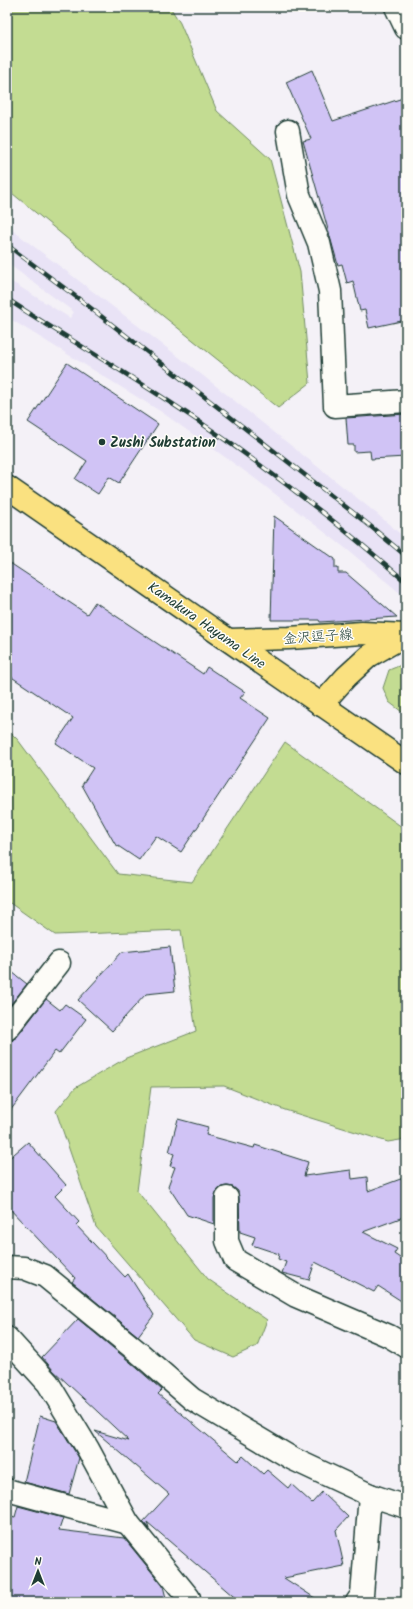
<svg xmlns="http://www.w3.org/2000/svg" width="413" height="1609" font-family="Kalam,'Klee One',sans-serif">
  <rect width="100%" height="100%" fill="#f4f1f7"/>
  <filter id="ink" filterUnits="userSpaceOnUse"><feTurbulence type="fractalNoise" baseFrequency=".025" numOctaves="2"/><feDisplacementMap in="SourceGraphic" scale="8" xChannelSelector="R" yChannelSelector="G"/><feConvolveMatrix kernelMatrix="1 2 1 2 8 2 1 2 1" color-interpolation-filters="sRGB"/></filter>
  <g filter="url(#ink)">
    <path fill="#e9e3f6" d="M7,226l185,141 184,146 30,26v59l-57,-47 -96,-74 -93,-66 -153,-94v-38l63,39 4,-6 -67,-49z"/>
    <g fill="#c3dc92" stroke="#718c63">
      <path d="M7,7h163l10,16 37,88 53,48 30,113 10,111 -32,25 -180,-144 -91,-75z"/>
      <path d="M406,663v52l-17,-13 -6,-14 6,-18z"/>
      <path d="M7,729l11,11 100,134 74,8 93,-140 121,88v309l-18,3 -103,-32 -61,-24 -73,1 -14,104 71,88 59,41 -10,26 -24,11 -39,-17 -98,-113 -40,-116 19,-23 51,-30 70,-27 -15,-101 -126,5 -48,-34z"/>
    </g>
    <g fill="#d0c3f5" stroke="#1f3d34">
      <path d="M312,70l21,51 73,-24v223l-37,8 -4,-18 -5,1 -7,-30 -6,2 -5,-19 -4,1 -35,-124 8,-2 -25,-57z"/>
      <path d="M67,363l91,61 -39,59 -10,-6 -11,17 -23,-15 12,-18 -59,-39z"/>
      <path d="M406,414v43l-35,2 -1,-8 -16,1v-7h-6l-2,-27z"/>
      <path d="M274,516l61,43v9h3v5h8l51,44 -77,5 -1,-2h-48z"/>
      <path d="M7,561l80,53 8,-12 108,72 4,-7 38,25 -5,6 30,20 -89,134 -25,-16 -17,24 -24,-16 -33,-59 11,-17 -37,-25 17,-25 -66,-44z"/>
      <path d="M170,947l5,44 -29,3 -34,37 -34,-31 44,-48z"/>
      <path d="M7,968l20,16 -20,25z"/>
      <path d="M46,999l14,11 5,-6 21,15 -27,35 -4,-3 -48,64v-74l5,-1 5,-3z"/>
      <path d="M178,1119l30,8 -2,8 48,13 1,-3 53,17 -4,14 47,-6 1,9 15,-2 1,14 38,-14v39l-43,16 34,17 -3,5 12,8v42l-28,-18 -4,6 -59,-30 -6,18 -27,-7 4,-11 -8,-3 1,-5 -27,-9 3,-8 -15,-5 -1,-34 -1,-7 -5,-4 -6,-1 -6,1 -5,5 -2,6v26l-27,-9 -19,-29 7,-19 -5,-1 4,-12 -5,-2z"/>
      <path d="M28,1142l38,43 -11,11 24,26 -3,3 49,52 3,-3 26,41 -16,21 -66,-54 3,-4 -68,-72v-46z"/>
      <path d="M78,1319l52,43 32,28 -4,4 80,67 5,-5 20,18 4,-4 21,18 3,-4 21,19 10,-11 26,25 -12,13 8,36 -60,12 37,24h-81l-93,-80 2,7 -6,-7 26,-28 -74,-63 34,10 -76,-71 -11,-13z"/>
      <path d="M40,1416l16,5 23,37 -10,36 -45,-12z"/>
      <path d="M18,1506l45,12 -4,12 65,8 39,48 4,16h-160v-87l8,2z"/>
    </g>
    <g fill="none" stroke-linecap="round" stroke-linejoin="round">
      <g stroke="#1f3d34" stroke-width="25">
        <g id="minor">
          <path d="M396,7l10,21"/>
          <path d="M288,131l11,64 20,48 11,48 5,115 71,-5"/>
          <path d="M7,1029l52,-66"/>
          <path d="M227,1198v43l8,19 61,36 93,40 17,10"/>
          <path d="M7,1267l17,1 21,8 93,76 54,47 101,60 77,36 36,12"/>
          <path d="M7,1338l41,45 40,66 40,74 61,75v4"/>
          <path d="M7,1490l121,33"/>
          <path d="M357,1602l5,-7 8,-100"/>
        </g>
      </g>
      <g stroke="#1f3d34" stroke-width="25">
        <g id="major">
          <path d="M7,487l399,276"/>
          <path d="M230,640l59,-2 73,-5 44,2"/>
          <path d="M321,705l25,-28 23,-21 37,-21"/>
        </g>
      </g>
      <use href="#minor" stroke="#fdfcf7" stroke-width="22"/>
      <use href="#major" stroke="#fae180" stroke-width="22"/>
      <g stroke="#1f3d34" stroke-width="4.5">
        <g id="rail">
          <path d="M7,245l76,57 286,223 37,31"/>
          <path d="M7,299c52,34 106,66 158,100 85,55 165,117 241,183"/>
        </g>
      </g>
      <use href="#rail" stroke="#fdfcf7" stroke-width="3" stroke-dasharray="9" stroke-linecap="butt"/>
    </g>
  </g>
  <circle fill="#1f3d34" stroke="#fdfcf7" stroke-width="1.5" cx="102" cy="442" r="4"/>
  <g text-anchor="middle" stroke-width="3" stroke-linejoin="round" paint-order="stroke">
    <g font-size="14" font-weight="bold" fill="#1f3d34" stroke="#fdfcf7" text-anchor="start">
      <text x="110" y="447">Zushi Substation</text>
    </g>
    <g font-size="14" fill="#1f3d34" stroke="#fdfcf7">
      <text transform="translate(207 625) rotate(35)" y="5">Kamakura Hayama Line</text>
      <text transform="translate(318 636) rotate(-4)" y="5">金沢逗子線</text>
    </g>
  </g>
  <rect width="413" height="1609" fill="none" stroke="#fdfcf7" stroke-width="24"/>
  <rect x="12" y="12" width="389" height="1585" fill="none" stroke="#1f3d34" stroke-width="1.5" filter="url(#ink)"/>
  <g transform="translate(38 1571)" stroke="#fdfcf7" stroke-width="3" paint-order="stroke">
  <path d="M0-3L7 15L0 10L-7 15Z" fill="#1f3d34"/>
  <text y="-6" font-size="11" font-weight="bold" text-anchor="middle" fill="#1f3d34">N</text>
  </g>
</svg>
